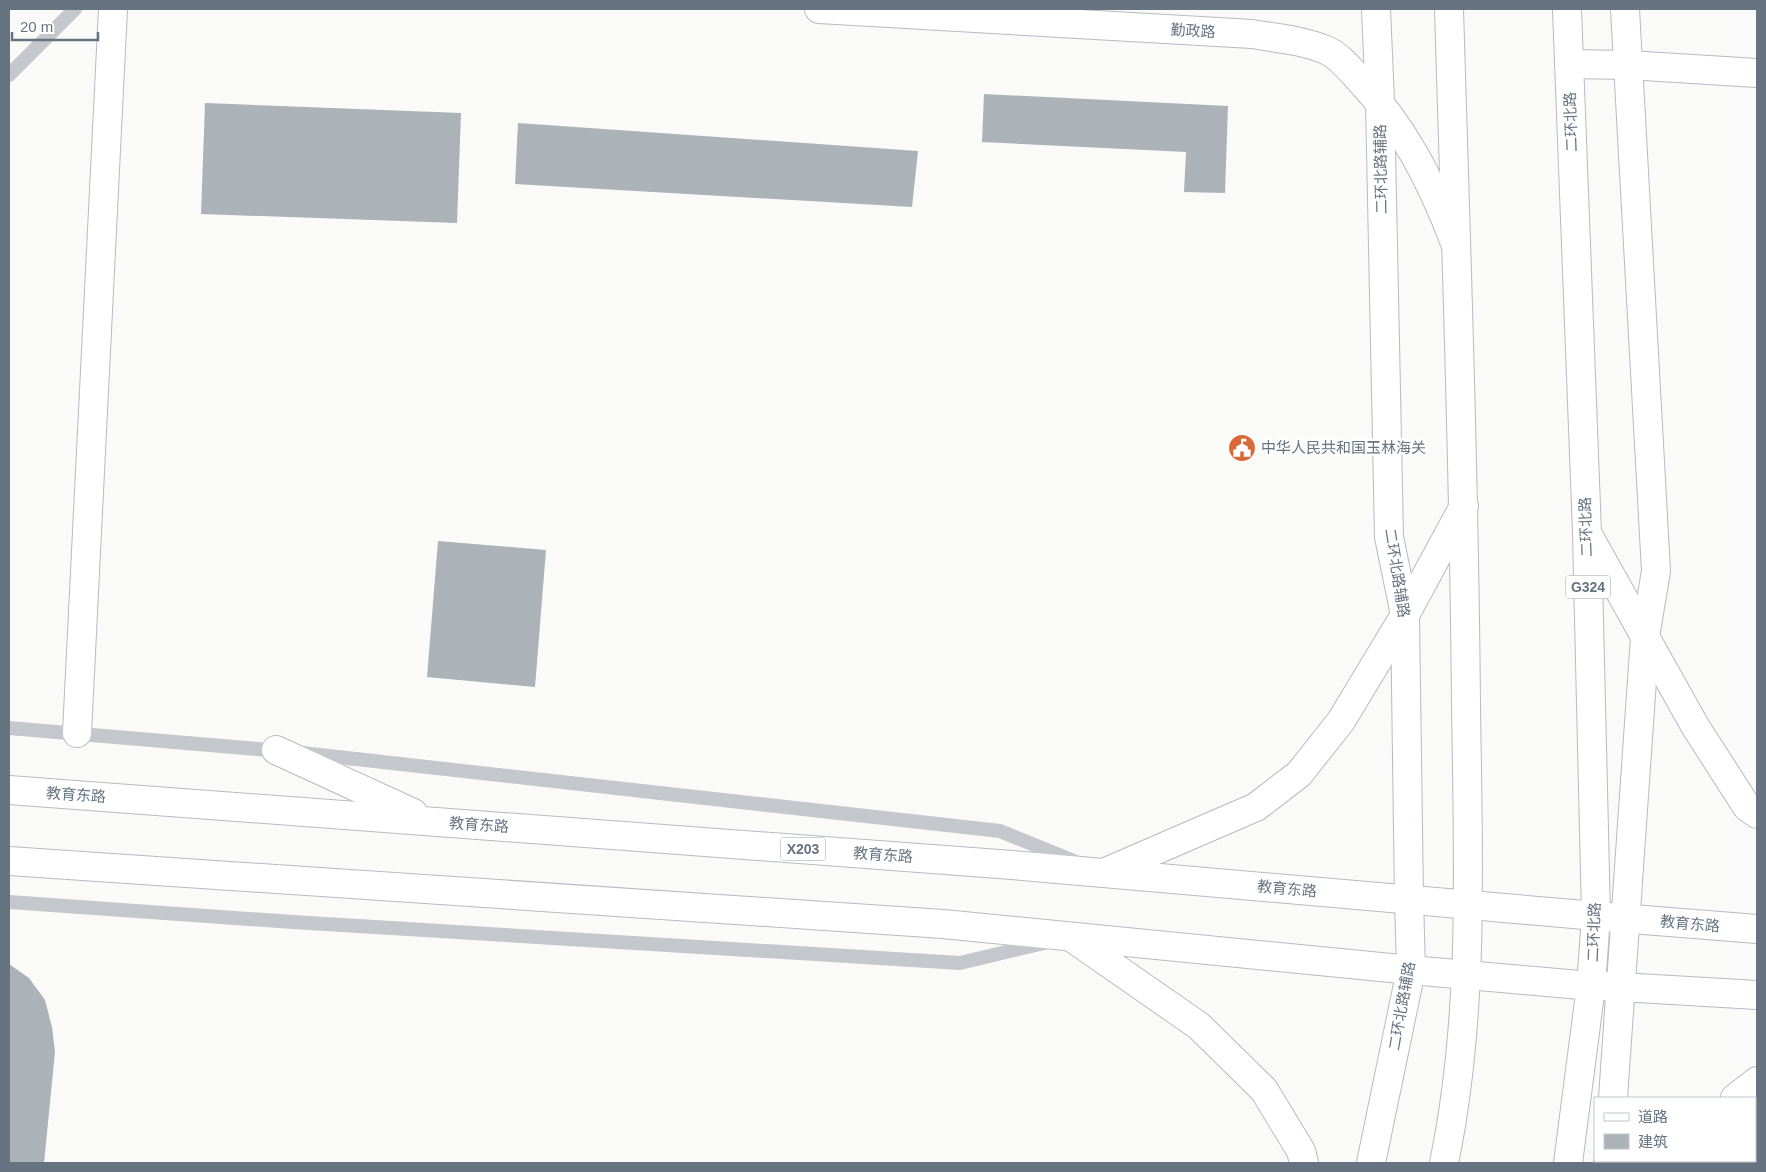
<svg xmlns="http://www.w3.org/2000/svg" width="1766" height="1172" font-family="Helvetica,'Noto Sans SC',sans-serif">
  <rect width="100%" height="100%" fill="#fafaf8"/>
  <g fill="#abb2b8">
    <path d="M984,94l244,12 -3,87 -41,-1 2,-40 -204,-10z"/>
    <path d="M205,103l256,10 -4,110 -256,-9z"/>
    <path d="M518,123l400,28 -6,56 -397,-23z"/>
    <path d="M438,541l108,9 -11,137 -108,-10z"/>
    <path d="M9,964l20,14 16,22 7,27 3,25 -11,111h-35z"/>
  </g>
  <g fill="none" stroke-linecap="round" stroke-linejoin="round">
    <g stroke="#b6bbc0" stroke-width="30">
      <g id="secondary">
        <path d="M819,9l433,25c24,4 50,6 74,16 11,4 23,18 31,27 47,50 74,103 98,166"/>
        <path d="M1569,64l59,1 129,8"/>
        <path d="M1587,533l108,193 52,81 10,7"/>
        <path d="M77,733l36,-724"/>
        <path d="M1607,917l150,12"/>
        <path d="M1603,986l154,9"/>
        <path d="M1613,1098l32,-461 11,-66 -31,-562"/>
        <path d="M1735,1098l22,-17"/>
        <path d="M1371,1163l40,-193 -2,-71 -4,-284 -16,-78 -9,-436 -4,-92"/>
        <path d="M1608,1163l1,-2"/>
        <path d="M1670,1163l3,-2"/>
      </g>
    </g>
    <g stroke="#b7bbbf" stroke-width="30">
      <g id="primary">
        <path d="M276,750l137,63"/>
        <path d="M9,790l1003,75 584,51"/>
        <path d="M9,861l934,63 468,46 180,16"/>
        <path d="M1108,871l148,-64 43,-33 42,-53 64,-106 59,-109"/>
        <path d="M1071,937l128,89 65,64 37,61 3,12"/>
      </g>
    </g>
    <g stroke="#b7babe" stroke-width="30">
      <g id="highway">
        <path d="M1567,9l20,524 9,383 -5,70 -23,177"/>
        <path d="M1444,1163c31,-150 24,-305 22,-457 -2,-233 -10,-465 -17,-697"/>
      </g>
    </g>
    <g stroke="#c4c7cb" stroke-width="14">
      <path d="M9,75l66,-66"/>
      <path d="M9,728l272,23"/>
      <path d="M302,753l698,78 76,31"/>
      <path d="M9,902l284,20 667,41 88,-21"/>
    </g>
    <use href="#secondary" stroke="#fff" stroke-width="28"/>
    <use href="#primary" stroke="#fff" stroke-width="28"/>
    <use href="#highway" stroke="#fff" stroke-width="28"/>
  </g>
  <defs>
    <g id="civic-disc" transform="scale(1.4375)"><circle r="9.5" fill="#da6938" stroke="#fff"/><path d="M-.6-6.5H3V-4.5H.6V-3L4-1V1h2V6H-6V1h2V-1L-.6-3ZM-1.2 2.5V6h2.4V2.5Z" fill="#fff"/></g>
  </defs>
  <g fill-rule="evenodd">
    <use href="#civic-disc" x="1242" y="448"/>
  </g>
  <g text-anchor="middle" stroke-width="5" stroke-linejoin="round" paint-order="stroke">
    <g fill="#fff" stroke="#949ea7" stroke-width="1">
      <rect x="1565.5" y="575.5" width="45" height="23" rx="4"/>
      <rect x="780.5" y="837.5" width="45" height="23" rx="4"/>
    </g>
    <g font-size="14" font-weight="bold" fill="#667481">
      <text x="1588" y="592">G324</text>
      <text x="803" y="854">X203</text>
    </g>
    <g font-size="15" fill="#667481" stroke="#fff">
      <text transform="translate(1193 31) rotate(3)" y="5">勤政路</text>
      <text transform="translate(1571 122) rotate(-92)" y="5">二环北路</text>
      <text transform="translate(1381 169) rotate(-91)" y="5">二环北路辅路</text>
      <text transform="translate(1586 527) rotate(-92)" y="5">二环北路</text>
      <text transform="translate(1397 573) rotate(81)" y="5">二环北路辅路</text>
      <text transform="translate(76 795) rotate(4)" y="5">教育东路</text>
      <text transform="translate(479 825) rotate(4)" y="5">教育东路</text>
      <text transform="translate(883 855) rotate(4)" y="5">教育东路</text>
      <text transform="translate(1287 889) rotate(5)" y="5">教育东路</text>
      <text transform="translate(1690 924) rotate(5)" y="5">教育东路</text>
      <text transform="translate(1594 932) rotate(-88)" y="5">二环北路</text>
      <text transform="translate(1402 1006) rotate(-80)" y="5">二环北路辅路</text>
    </g>
    <g font-size="15" fill="#667481" stroke="#fff" text-anchor="start">
      <text x="1261" y="453">中华人民共和国玉林海关</text>
    </g>
  </g>
  <rect width="1766" height="1172" fill="none" stroke="#667481" stroke-width="20"/>
  <rect x="1594" y="1097" width="162" height="65" fill="#ffffff" stroke="#c2c7cd"/>
  <rect x="1604" y="1113" width="25" height="8" fill="#ffffff" stroke="#c2c7cd"/>
  <text x="1638" y="1122" font-size="15" fill="#667481">道路</text>
  <rect x="1604" y="1134" width="25" height="15" fill="#abb2b8" stroke="#c2c7cd"/>
  <text x="1638" y="1147" font-size="15" fill="#667481">建筑</text>
  <path d="M12 32v8h86v-8" fill="none" stroke="#667481" stroke-width="2.5"/>
  <text x="20" y="32" font-size="15" fill="#667481" stroke="#ffffff" stroke-width="4" paint-order="stroke">20 m</text>
</svg>
